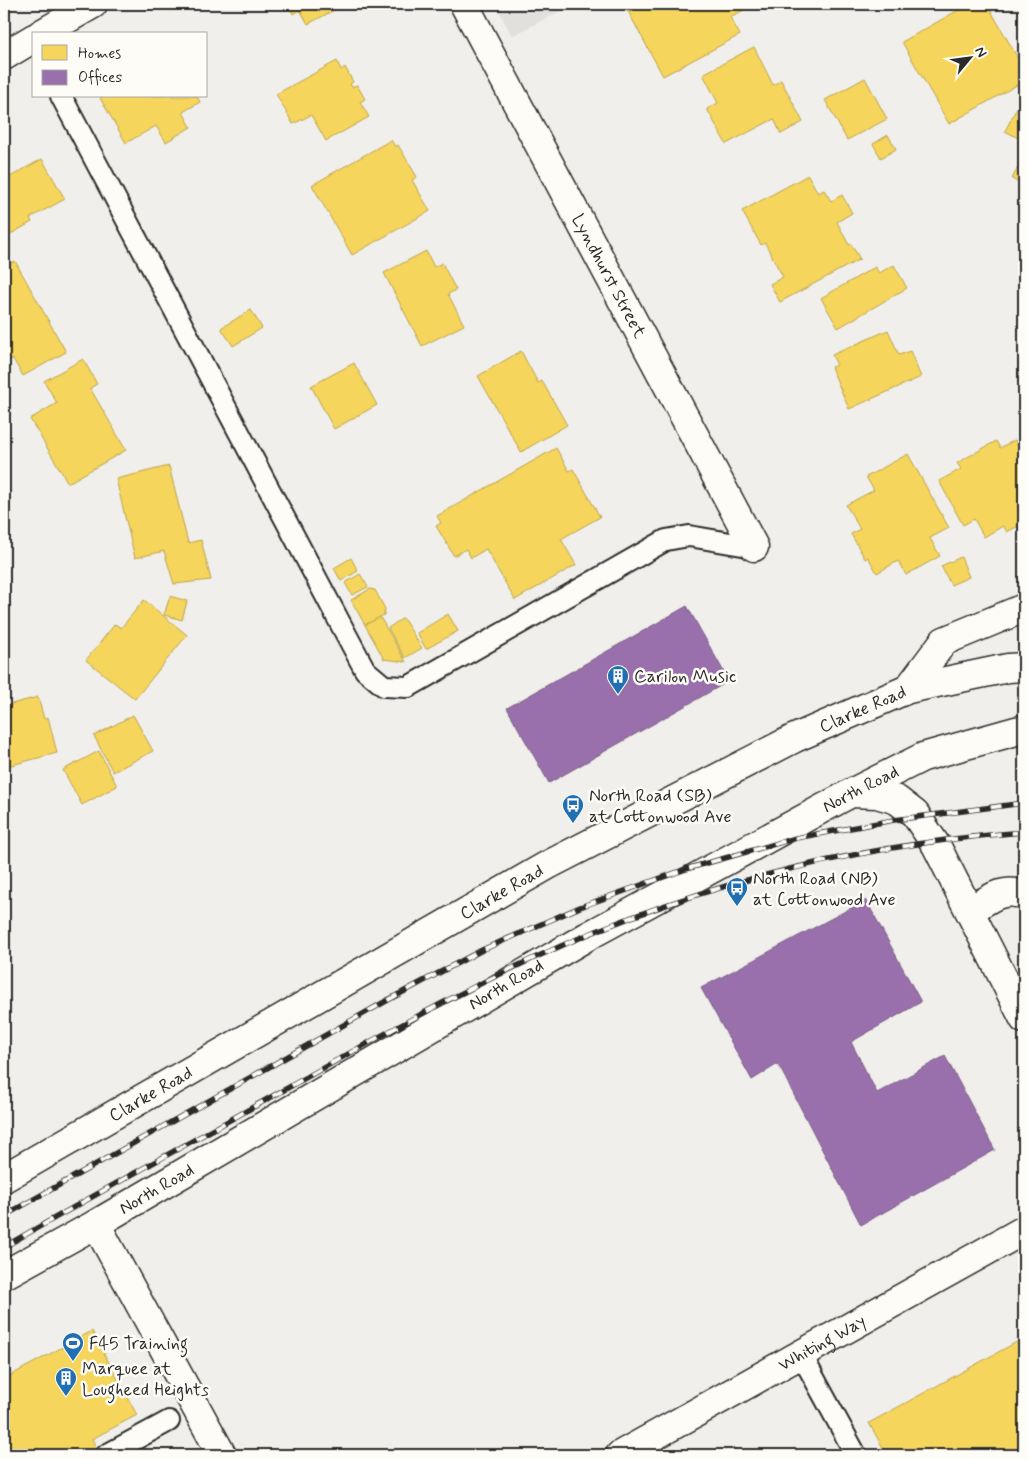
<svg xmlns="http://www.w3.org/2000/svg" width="1028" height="1459" font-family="Mynerve,sans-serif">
  <rect width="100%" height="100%" fill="#f0efeb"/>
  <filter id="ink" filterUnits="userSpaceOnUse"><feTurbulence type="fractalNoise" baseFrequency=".02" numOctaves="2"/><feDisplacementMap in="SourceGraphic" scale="10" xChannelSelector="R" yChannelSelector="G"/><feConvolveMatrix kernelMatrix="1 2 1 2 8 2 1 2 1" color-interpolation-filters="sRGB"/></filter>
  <g filter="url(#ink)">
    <path fill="#e1e0dc" d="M495,4h79l-62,32z"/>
    <g fill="#f6d55c" stroke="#b9a24d">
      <path d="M288,4h52l2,2 -34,18 -8,-14 -7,4z"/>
      <path d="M624,4h116l4,6 -14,7 10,18 -77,41z"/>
      <path d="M969,4h18l37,65v12l-75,43 -47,-82z"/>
      <path d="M754,47l19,38 8,-5 22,42 -22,12 -7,-15 -48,25 -19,-35 11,-6 -15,-29z"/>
      <path d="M337,61l4,9 4,-3 8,15 -3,2 2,3 5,-2 8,14 -5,3 9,15 -43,24 -15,-26 -18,9 -17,-30z"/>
      <path d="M865,78l22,41 -40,21 -22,-40z"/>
      <path d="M1024,94v47l-19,-10z"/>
      <path d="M102,96h95l3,6 -17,10 8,15 -25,15 -10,-16 -30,17 -26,-45z"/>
      <path d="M888,135l8,14 -15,9 -8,-14z"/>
      <path d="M391,140l4,7 3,-2 19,32 -5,3 18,31 -78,44 -40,-70z"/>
      <path d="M1024,155v31l-12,-7z"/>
      <path d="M42,159l23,40 -35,19 2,4 -28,16v-61l3,-2 1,3z"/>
      <path d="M808,175l10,18 6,-3 7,11 11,-6 10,18 -15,9 12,23 2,-1 9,15 -80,43 -10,-18 13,-7 -18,-34 -4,2 -19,-34z"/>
      <path d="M426,251l8,16 8,-4 14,27 -8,4 16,31 -42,21 -38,-73z"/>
      <path d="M15,261l51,91 -43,24 -10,-17 -2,1 -7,-12v-81z"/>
      <path d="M894,265l13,23 -69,40 -17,-30 54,-31 4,6z"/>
      <path d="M251,310l11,18 -29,18 -12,-18z"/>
      <path d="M888,330l11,25 11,-4 11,26 -72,32 -18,-42 6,-2 -5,-10z"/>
      <path d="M521,351l17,32 4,-2 25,44 -46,27 -43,-76z"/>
      <path d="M83,359l14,25 -7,4 36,62 -58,33 -38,-64 27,-16 -13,-22z"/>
      <path d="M354,363l23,42 -43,24 -23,-43z"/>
      <path d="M1015,440l9,17v66l-17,9 -4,-6 -19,11 -10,-18 -11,6 -24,-44 22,-12 -4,-6 39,-22 4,7z"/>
      <path d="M556,448l13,23 4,-2 27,48 -39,22 15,26 -61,35 -29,-51 -15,9 -5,-9 -12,7 -18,-30 5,-3 -4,-7z"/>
      <path d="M908,454l41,74 -19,10 10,18 -34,19 -8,-14 -21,12 -9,-16 -3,2 -14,-25 9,-5 -14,-24 28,-15 -8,-13z"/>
      <path d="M169,466l19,77 13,-3 10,40 -37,4 -10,-33 -29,7 -19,-79z"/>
      <path d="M961,557l8,20 -18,8 -10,-19z"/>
      <path d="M351,558l7,13 -17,10 -7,-13z"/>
      <path d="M360,574l8,13 -16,8 -7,-12z"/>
      <path d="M370,589l5,1 10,19 -1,6 -19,10 -14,-25z"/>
      <path d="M170,596l17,5 -5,19 -18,-5z"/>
      <path d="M144,600l43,35 -52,64 -49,-39 29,-36 6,4z"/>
      <path d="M448,614l10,17 -32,18 -9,-16z"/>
      <path d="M380,617l26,45 -22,-3 -19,-34z"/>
      <path d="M403,618l19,30 -17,10 -17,-30z"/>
      <path d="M38,697l6,22 4,-2 9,36 -53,14v-61z"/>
      <path d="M133,715l20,36 -40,21 -19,-36z"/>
      <path d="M99,751l18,35 -35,19 -19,-35z"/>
      <path d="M92,1331l45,84 -45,24 8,16h-96v-76z"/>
      <path d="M1024,1338v117h-137l-18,-32z"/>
    </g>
    <g fill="#9970ab" stroke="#785b85">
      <path d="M687,606l42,75 -180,102 -42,-75z"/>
      <path d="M866,900l55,102 -70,40 26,51 68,-37 50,94 -134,75 -83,-161 -26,16 -51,-92z"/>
    </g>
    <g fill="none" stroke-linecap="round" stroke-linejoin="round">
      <g stroke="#2b2b2b" stroke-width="24">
        <g id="lane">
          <path d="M61,96l304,574 19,16 24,1 258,-147 23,-4 65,11"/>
          <path d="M801,1354l55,101"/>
          <path d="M106,1455l63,-34"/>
        </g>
      </g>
      <g stroke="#2b2b2b" stroke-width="31">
        <g id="street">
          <path id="s1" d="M464,4l290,543"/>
          <path d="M41,34l52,-30"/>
          <path d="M4,56l30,-18"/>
          <path d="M851,793l26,1 20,6 18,14 21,31 88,174"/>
          <path d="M970,911c19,-12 32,-24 54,-16"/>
          <path d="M96,1224l126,231"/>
          <path id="s2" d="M620,1455l404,-225"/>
        </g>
      </g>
      <g stroke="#2b2b2b" stroke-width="31">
        <g id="secondary">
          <path d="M908,689l36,-48 80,-33"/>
          <path id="s3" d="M4,1178l544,-313 247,-127 113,-49 100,-21 16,-1"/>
          <path id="s4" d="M4,1275l92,-51 492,-288 263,-143 72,-36 93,-26 8,-1"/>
        </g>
      </g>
      <use href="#lane" stroke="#fdfcf7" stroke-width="20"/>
      <use href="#street" stroke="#fdfcf7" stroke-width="28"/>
      <use href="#secondary" stroke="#fdfcf7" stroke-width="28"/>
      <g stroke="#2b2b2b" stroke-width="5.5">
        <g id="rail">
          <path d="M4,1216l384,-216 94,-50 98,-43 106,-38 110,-31 98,-18 130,-17"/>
          <path d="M4,1247c92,-53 185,-104 278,-156 114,-64 227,-128 350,-174 125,-46 260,-75 392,-85"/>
        </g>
      </g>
      <use href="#rail" stroke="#fdfcf7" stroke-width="4" stroke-dasharray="11" stroke-linecap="butt"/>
    </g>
  </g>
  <defs>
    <g id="building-pin" transform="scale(1.125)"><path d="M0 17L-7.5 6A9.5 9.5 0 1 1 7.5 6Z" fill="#1f6fb2" stroke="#fdfcf7"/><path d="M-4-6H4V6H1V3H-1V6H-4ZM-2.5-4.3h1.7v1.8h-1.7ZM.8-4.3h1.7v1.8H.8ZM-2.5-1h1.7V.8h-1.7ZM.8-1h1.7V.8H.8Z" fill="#fff"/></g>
    <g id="bus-pin" transform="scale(1.125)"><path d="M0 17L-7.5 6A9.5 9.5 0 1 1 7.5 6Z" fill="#1f6fb2" stroke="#fdfcf7"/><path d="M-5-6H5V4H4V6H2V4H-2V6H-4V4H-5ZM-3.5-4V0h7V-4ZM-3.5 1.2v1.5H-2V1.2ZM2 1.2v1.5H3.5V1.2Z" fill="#fff"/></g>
    <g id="stadium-pin" transform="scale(1.125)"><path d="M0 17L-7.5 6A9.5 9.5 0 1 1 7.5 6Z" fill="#1f6fb2" stroke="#fdfcf7"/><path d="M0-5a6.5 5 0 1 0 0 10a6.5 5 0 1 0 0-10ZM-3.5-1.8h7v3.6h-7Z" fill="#fff"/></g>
  </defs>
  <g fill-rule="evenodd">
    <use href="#building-pin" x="618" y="676"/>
    <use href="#bus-pin" x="573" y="805"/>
    <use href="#bus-pin" x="737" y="888"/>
    <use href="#stadium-pin" x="73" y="1343"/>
    <use href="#building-pin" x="66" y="1378"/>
  </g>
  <g text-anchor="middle" stroke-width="5" stroke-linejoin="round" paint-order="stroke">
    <g font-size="18" fill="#2b2b2b" stroke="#fdfcf7">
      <text dy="6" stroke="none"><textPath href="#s1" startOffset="308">Lyndhurst Street</textPath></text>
      <text dy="6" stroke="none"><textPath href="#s3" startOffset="979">Clarke Road</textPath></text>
      <text dy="6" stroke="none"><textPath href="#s4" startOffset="985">North Road</textPath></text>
      <text dy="6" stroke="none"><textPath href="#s3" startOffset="574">Clarke Road</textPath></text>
      <text dy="6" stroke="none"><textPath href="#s4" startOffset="580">North Road</textPath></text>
      <text dy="6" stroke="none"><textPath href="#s3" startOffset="169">Clarke Road</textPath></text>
      <text dy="6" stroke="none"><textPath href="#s4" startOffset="175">North Road</textPath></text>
      <text dy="6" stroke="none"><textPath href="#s2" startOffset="231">Whiting Way</textPath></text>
    </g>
    <g font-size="18" fill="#2b2b2b" stroke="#fdfcf7" text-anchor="start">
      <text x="634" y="682">Carilon Music</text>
      <text x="589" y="801">North Road (SB)<tspan x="589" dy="21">at Cottonwood Ave</tspan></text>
      <text x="753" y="884">North Road (NB)<tspan x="753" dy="21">at Cottonwood Ave</tspan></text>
      <text x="89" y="1349">F45 Training</text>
      <text x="82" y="1374">Marquee at<tspan x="82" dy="21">Lougheed Heights</tspan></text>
    </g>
  </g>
  <rect width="1028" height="1459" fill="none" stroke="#fdfcf7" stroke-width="20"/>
  <rect x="10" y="10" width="1008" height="1439" fill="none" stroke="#2b2b2b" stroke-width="2" filter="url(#ink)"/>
  <rect x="32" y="32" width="175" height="65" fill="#fdfcf7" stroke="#a9a8a5"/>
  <rect x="42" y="45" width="25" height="15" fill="#f6d55c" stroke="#a9a8a5"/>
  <text x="78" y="58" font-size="15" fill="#2b2b2b">Homes</text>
  <rect x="42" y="70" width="25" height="15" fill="#9970ab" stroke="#a9a8a5"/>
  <text x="78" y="82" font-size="15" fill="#2b2b2b">Offices</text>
  <g transform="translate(970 58) rotate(61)" stroke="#fdfcf7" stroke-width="4" paint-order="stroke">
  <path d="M0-4L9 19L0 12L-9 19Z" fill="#2b2b2b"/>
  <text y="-8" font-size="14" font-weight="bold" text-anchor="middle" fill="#2b2b2b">N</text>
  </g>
</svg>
